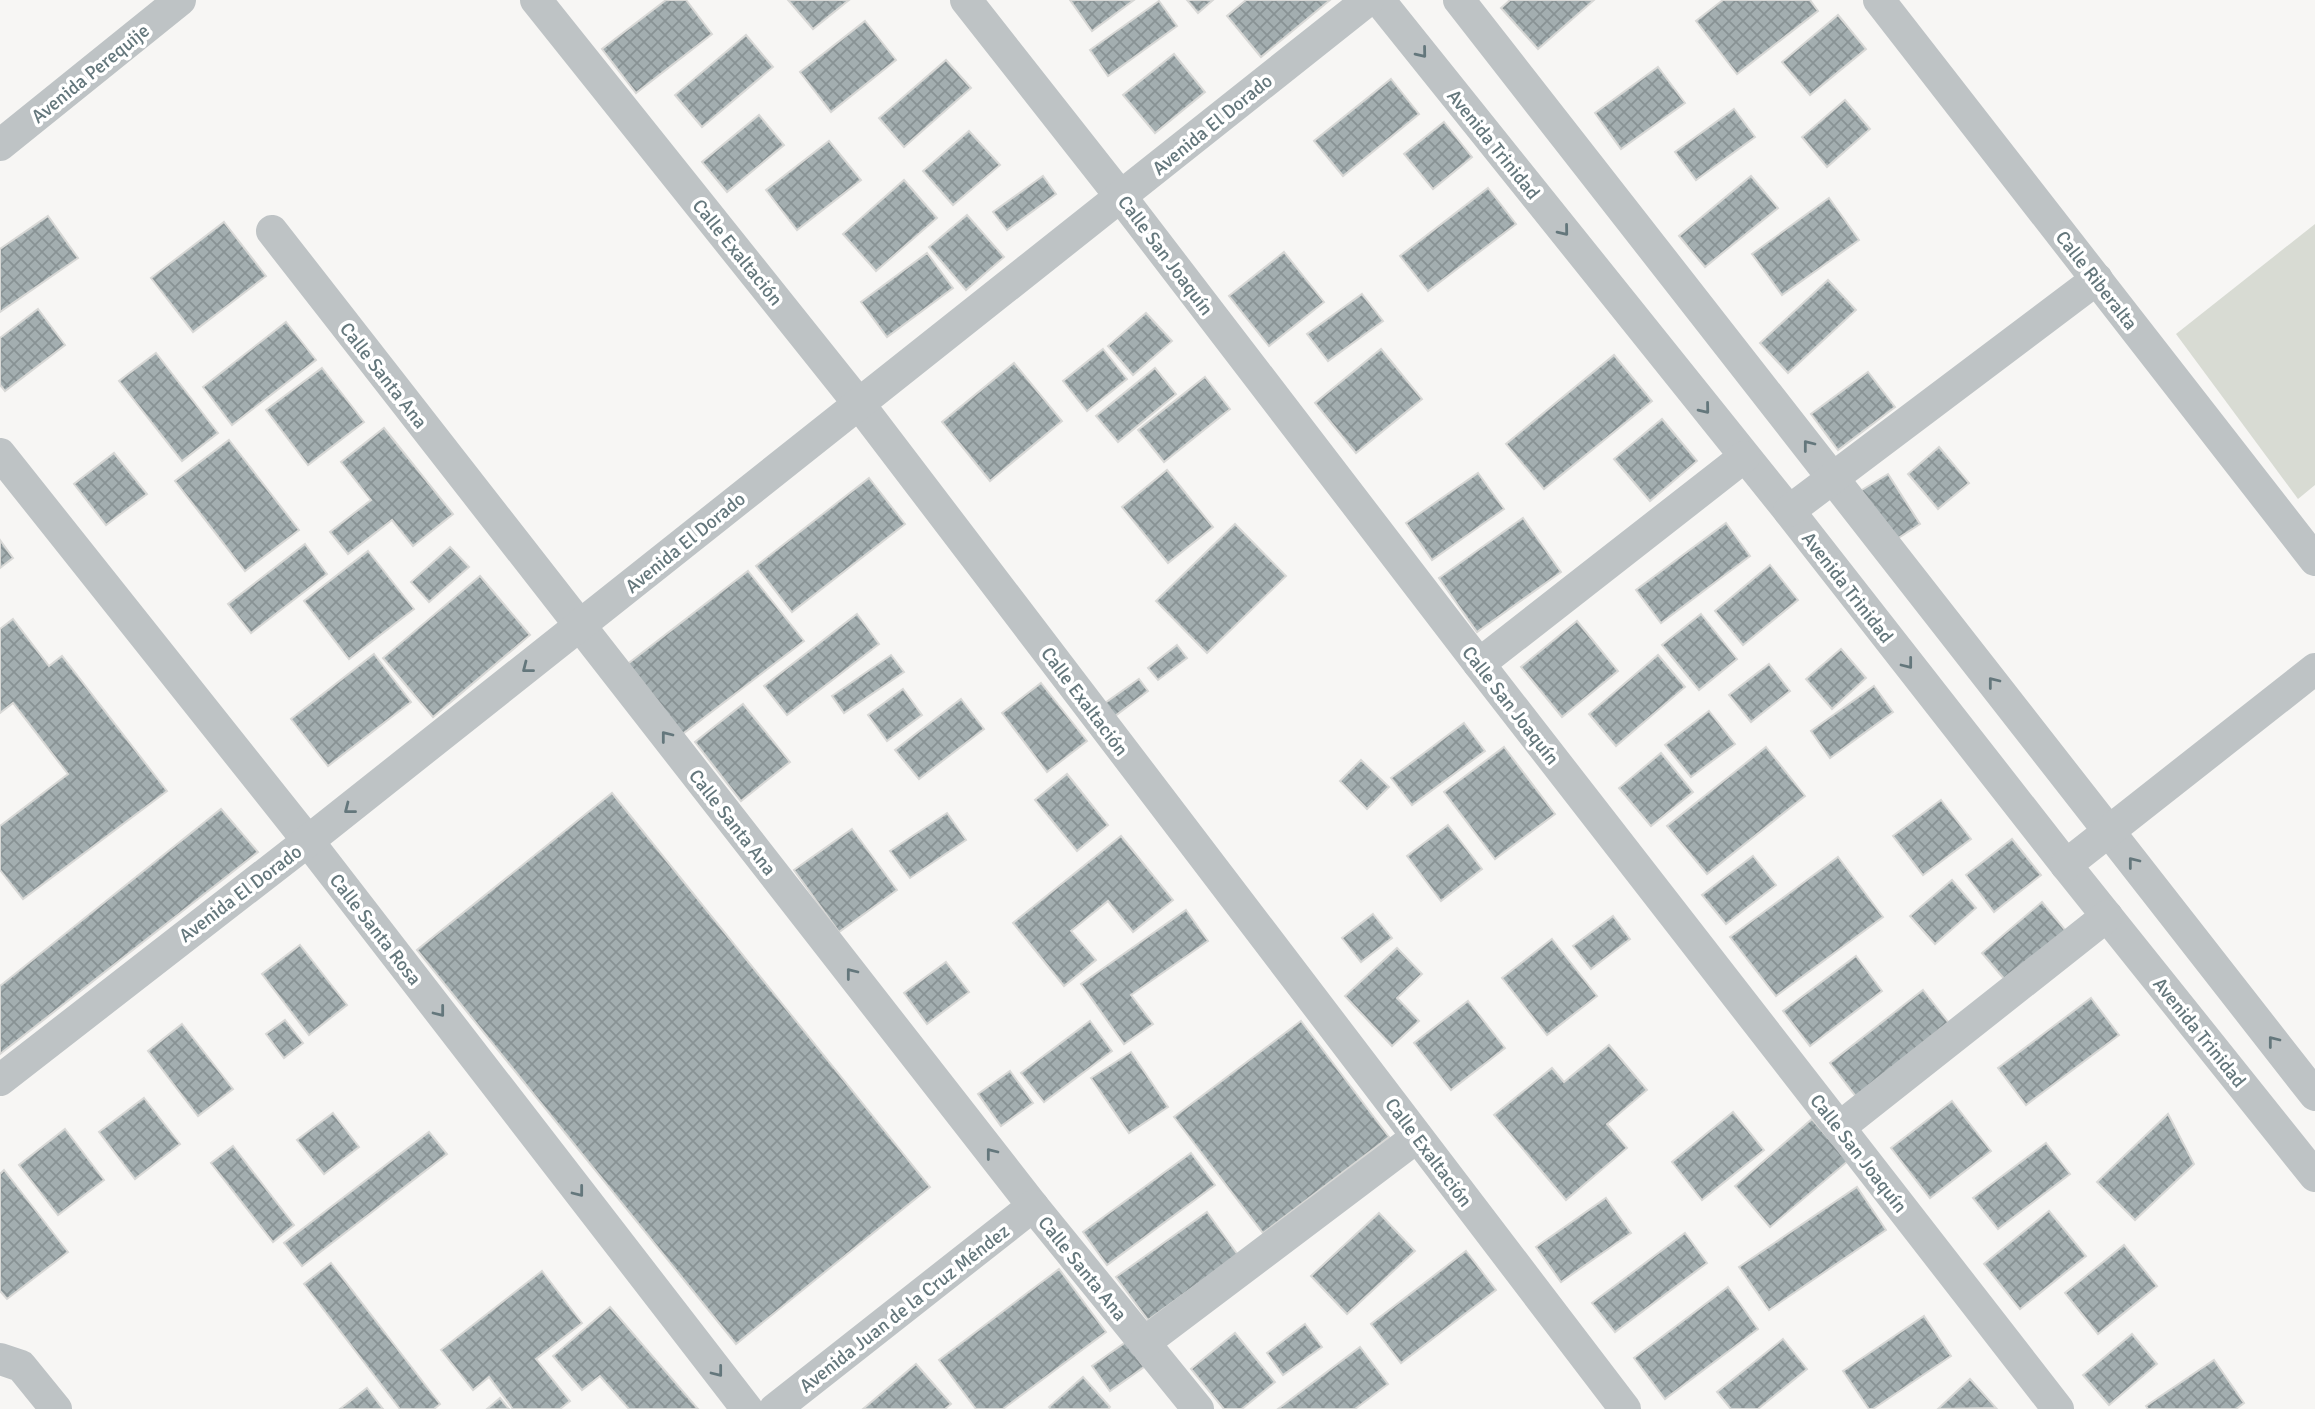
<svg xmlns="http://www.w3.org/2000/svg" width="2315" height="1409" font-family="Signika,sans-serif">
  <defs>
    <pattern id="building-cross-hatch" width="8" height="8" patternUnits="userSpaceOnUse" patternTransform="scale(1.75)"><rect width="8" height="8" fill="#a3aeb0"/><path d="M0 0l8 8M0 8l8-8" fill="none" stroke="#889294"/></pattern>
  </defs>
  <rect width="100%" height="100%" fill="#f7f6f4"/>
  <path fill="#d8dbd3" d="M2315,224v261l-17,14 -122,-165z"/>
  <g fill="url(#building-cross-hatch)" stroke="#d8d8d6" stroke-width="2">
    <path d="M666,0h20l26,34 -76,59 -34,-44z"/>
    <path d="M788,0h61l-36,29z"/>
    <path d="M1070,0h64l-42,31z"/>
    <path d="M1187,0h26l-15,13z"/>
    <path d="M1246,0h84l-69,57 -34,-41z"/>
    <path d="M1510,0h84l-56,49 -37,-41z"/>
    <path d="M1723,0h87l8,11 -81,63 -41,-53z"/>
    <path d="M1159,1l18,25 -69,50 -18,-26z"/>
    <path d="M1838,15l28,34 -56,46 -28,-33z"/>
    <path d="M865,21l31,39 -65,52 -31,-40z"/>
    <path d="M746,35l27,32 -71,60 -27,-32z"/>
    <path d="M1174,54l31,38 -50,41 -32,-38z"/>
    <path d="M946,60l25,28 -67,59 -25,-29z"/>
    <path d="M1658,67l27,36 -64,46 -26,-36z"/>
    <path d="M1391,79l28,35 -76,62 -29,-35z"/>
    <path d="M1845,100l25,29 -43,38 -25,-30z"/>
    <path d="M1734,109l21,28 -59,43 -21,-28z"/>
    <path d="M759,115l25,30 -57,47 -25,-30z"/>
    <path d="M1444,122l28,35 -39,32 -29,-35z"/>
    <path d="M969,131l31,34 -47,40 -30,-34z"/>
    <path d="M829,141l32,39 -64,50 -31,-40z"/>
    <path d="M1043,176l13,18 -49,36 -14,-18z"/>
    <path d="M1751,176l27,32 -73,59 -26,-31z"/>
    <path d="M904,180l33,38 -61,53 -33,-37z"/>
    <path d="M1488,188l28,36 -88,67 -28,-35z"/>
    <path d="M1829,198l30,42 -77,55 -30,-41z"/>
    <path d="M967,215l37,42 -38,33 -37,-43z"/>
    <path d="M48,216l30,42 -78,54v-63z"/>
    <path d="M224,222l42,54 -73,56 -42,-54z"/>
    <path d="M1284,252l40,50 -55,44 -40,-50z"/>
    <path d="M927,253l26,35 -66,49 -26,-35z"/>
    <path d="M1828,280l28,30 -68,63 -28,-30z"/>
    <path d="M1362,294l21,27 -55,40 -21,-27z"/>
    <path d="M38,309l27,36 -60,46 -5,-6v-47z"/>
    <path d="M1146,313l26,28 -39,34 -25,-29z"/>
    <path d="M286,322l30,38 -84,65 -29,-38z"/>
    <path d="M1103,349l24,30 -40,32 -24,-30z"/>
    <path d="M1381,349l41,50 -66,54 -41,-50z"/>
    <path d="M156,353l62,80 -36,28 -63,-80z"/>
    <path d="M1614,355l38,46 -108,88 -38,-45z"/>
    <path d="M1014,363l48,58 -72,60 -48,-59z"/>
    <path d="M322,368l42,54 -56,43 -42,-55z"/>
    <path d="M1155,368l21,26 -58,48 -22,-26z"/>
    <path d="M1868,372l27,35 -57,43 -27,-36z"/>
    <path d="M1205,377l25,32 -66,53 -26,-32z"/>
    <path d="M1662,419l35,42 -47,40 -36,-42z"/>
    <path d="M384,428l69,86 -40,32 -21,-26 -44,34 -18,-22 41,-32 -30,-38z"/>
    <path d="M229,440l70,90 -54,41 -70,-90z"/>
    <path d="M1939,447l30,36 -31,26 -30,-35z"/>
    <path d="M114,453l33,41 -41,31 -32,-41z"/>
    <path d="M1167,470l46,57 -45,36 -46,-56z"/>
    <path d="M1478,473l26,36 -72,51 -26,-37z"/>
    <path d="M1888,474l32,50 -31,20 -32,-51z"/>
    <path d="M869,478l36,46 -113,88 -36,-46z"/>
    <path d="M1523,518l38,54 -84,60 -38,-54z"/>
    <path d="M1726,523l24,33 -89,67 -25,-33z"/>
    <path d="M1235,524l51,52 -79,77 -51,-52z"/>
    <path d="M0,540l13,18 -13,10z"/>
    <path d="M305,544l22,30 -76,59 -23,-29z"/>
    <path d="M450,547l19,20 -40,35 -18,-20z"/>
    <path d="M368,551l46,58 -65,50 -45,-58z"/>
    <path d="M1770,565l28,35 -55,45 -28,-34z"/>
    <path d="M748,571l56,70 -124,95 -55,-70z"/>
    <path d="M480,576l50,59 -97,82 -50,-59z"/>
    <path d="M857,614l22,30 -92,71 -23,-29z"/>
    <path d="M1701,614l36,45 -38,31 -37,-45z"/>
    <path d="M13,619l36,47 13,-10 105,135 -144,108 -23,-29v-44l68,-52 -55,-71 -13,10v-84z"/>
    <path d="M1577,621l41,50 -56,46 -41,-50z"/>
    <path d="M1177,645l10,13 -29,22 -10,-12z"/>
    <path d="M1841,649l25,29 -34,31 -26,-30z"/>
    <path d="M374,654l37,48 -83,64 -37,-47z"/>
    <path d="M891,655l13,17 -60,41 -12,-17z"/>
    <path d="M1658,655l27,32 -69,59 -27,-32z"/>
    <path d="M1769,664l21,27 -39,31 -22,-27z"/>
    <path d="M1139,679l9,12 -33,25 -10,-13z"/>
    <path d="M1041,683l46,58 -40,31 -45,-59z"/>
    <path d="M1874,686l19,26 -63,46 -19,-27z"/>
    <path d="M903,689l19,26 -35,26 -19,-26z"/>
    <path d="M961,699l23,30 -65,50 -24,-29z"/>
    <path d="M743,704l47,58 -49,39 -46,-59z"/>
    <path d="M1709,711l26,33 -44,33 -26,-32z"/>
    <path d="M1464,723l21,28 -73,54 -21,-27z"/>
    <path d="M1504,747l51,67 -60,45 -51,-67z"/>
    <path d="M1766,747l39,49 -98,78 -40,-48z"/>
    <path d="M1661,753l32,39 -42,34 -32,-38z"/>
    <path d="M1361,760l28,27 -22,22 -27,-28z"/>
    <path d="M1067,774l41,51 -31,26 -42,-51z"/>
    <path d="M612,793l318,394 -194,157 -319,-394z"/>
    <path d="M1941,800l30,39 -48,36 -30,-39z"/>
    <path d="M221,809l37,43 -258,202v-68z"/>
    <path d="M947,813l19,27 -56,38 -20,-27z"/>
    <path d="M1448,825l34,44 -41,32 -34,-45z"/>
    <path d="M852,829l45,61 -58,42 -45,-62z"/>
    <path d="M1121,836l52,64 -40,32 -25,-31 -37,30 25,29 -32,26 -51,-63z"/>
    <path d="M2012,839l29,36 -47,37 -28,-37z"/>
    <path d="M1753,856l23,29 -50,39 -24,-29z"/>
    <path d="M1838,857l45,60 -107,79 -46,-59z"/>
    <path d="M1952,880l24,28 -41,36 -25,-28z"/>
    <path d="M2042,902l24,29 -60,50 -24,-28z"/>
    <path d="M1186,910l22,31 -77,54 22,29 -29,20 -43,-60z"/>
    <path d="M1373,914l19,24 -31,24 -19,-24z"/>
    <path d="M1613,916l17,23 -39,30 -18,-23z"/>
    <path d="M1552,939l45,57 -50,39 -45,-57z"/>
    <path d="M300,945l47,60 -38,30 -47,-61z"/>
    <path d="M1397,948l25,26 -25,24 22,23 -27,25 -47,-50z"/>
    <path d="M1856,956l26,35 -72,55 -27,-35z"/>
    <path d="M946,962l23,30 -42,32 -23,-31z"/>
    <path d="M1923,990l29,37 -94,72 -28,-36z"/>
    <path d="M2091,998l28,37 -93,70 -28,-37z"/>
    <path d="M1468,1001l37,47 -54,42 -37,-47z"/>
    <path d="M285,1020l18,23 -19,15 -18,-24z"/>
    <path d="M1090,1021l22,30 -68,51 -23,-29z"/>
    <path d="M1301,1021l88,116 -126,96 -89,-116z"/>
    <path d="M182,1024l51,65 -35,27 -50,-65z"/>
    <path d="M1609,1045l38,45 -40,34 20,24 -61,52 -72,-85 58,-47 12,14z"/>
    <path d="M1131,1052l37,55 -39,26 -38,-55z"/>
    <path d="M1010,1071l23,32 -32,23 -23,-32z"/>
    <path d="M144,1098l36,46 -45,35 -36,-47z"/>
    <path d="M1952,1101l39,50 -61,47 -39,-50z"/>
    <path d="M1733,1112l31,38 -62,50 -30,-38z"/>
    <path d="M333,1113l26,34 -35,27 -27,-34z"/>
    <path d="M2168,1114l26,50 -59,56 -38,-38z"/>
    <path d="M1812,1119l36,42 -78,66 -35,-41z"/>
    <path d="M65,1129l39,51 -46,35 -39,-50z"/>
    <path d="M429,1132l18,22 -145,112 -18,-23z"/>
    <path d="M2046,1143l24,31 -72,55 -25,-31z"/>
    <path d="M233,1146l61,79 -21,17 -62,-79z"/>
    <path d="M1191,1153l24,32 -108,80 -24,-33z"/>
    <path d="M4,1170l64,82 -61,47 -7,-8v-117z"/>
    <path d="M1857,1187l29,43 -117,80 -30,-43z"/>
    <path d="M1606,1198l25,35 -70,49 -25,-35z"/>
    <path d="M2049,1211l37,45 -66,53 -36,-45z"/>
    <path d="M1207,1212l31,43 -90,65 -32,-43z"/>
    <path d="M1379,1213l36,38 -68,63 -36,-38z"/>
    <path d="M1685,1233l22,30 -92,69 -23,-29z"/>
    <path d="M2124,1245l33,41 -59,48 -33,-41z"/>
    <path d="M1466,1251l30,39 -95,73 -30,-39z"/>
    <path d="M331,1263l109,141 -6,5h-34l-96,-125z"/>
    <path d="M1059,1269l47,63 -103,77h-27l-37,-49z"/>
    <path d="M542,1271l40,52 -46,36 34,42 -10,8h-47l-24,-32 -16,13 -32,-40z"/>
    <path d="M1728,1287l30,42 -93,70 -31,-41z"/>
    <path d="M610,1307l88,102h-69l-29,-33 -18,14 -29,-34z"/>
    <path d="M1924,1316l27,40 -78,53h-4l-26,-38z"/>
    <path d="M1305,1324l17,23 -39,28 -16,-22z"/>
    <path d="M1235,1333l40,49 -33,27h-18l-33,-40z"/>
    <path d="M2132,1334l25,30 -48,41 -26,-30z"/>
    <path d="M1783,1339l24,30 -49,40h-27l-14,-17z"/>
    <path d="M1126,1342l18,25 -34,24 -18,-25z"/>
    <path d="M1360,1347l28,37 -33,25h-77z"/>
    <path d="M2214,1360l30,43 -8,6h-88l-2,-3z"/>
    <path d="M916,1364l35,40 -6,5h-82z"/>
    <path d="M1083,1377l27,30 -2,2h-57l-2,-2z"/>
    <path d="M1970,1379l26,29 -58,1z"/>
    <path d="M367,1388l16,21h-43z"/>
    <path d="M500,1398l9,11h-22z"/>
  </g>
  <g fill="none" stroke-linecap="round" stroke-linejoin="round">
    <g stroke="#bec3c5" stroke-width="32">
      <path d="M536,0l323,404 766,1005"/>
      <path d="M966,0l155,197 358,467 579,745"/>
      <path d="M1379,0l410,511 277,354 249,311"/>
      <path d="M1459,0l856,1095"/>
      <path d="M1879,0l436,560"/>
      <path d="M0,145l180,-145"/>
      <path d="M272,231l761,975 165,203"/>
      <path d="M0,454l308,387 439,568"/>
      <path d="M1789,511l308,-232"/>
      <path d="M1479,664l265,-207"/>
      <path d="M2066,865l249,-196"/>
      <path d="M0,1080l308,-239 1060,-841"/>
      <path d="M1840,1127l267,-211"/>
      <path d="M1144,1343l273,-206"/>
      <path d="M0,1359l21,7 35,43"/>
      <path d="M775,1409l258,-203"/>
    </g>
  </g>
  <defs><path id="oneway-chevron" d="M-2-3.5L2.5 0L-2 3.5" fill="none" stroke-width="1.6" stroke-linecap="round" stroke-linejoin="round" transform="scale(1.75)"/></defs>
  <g stroke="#64777c">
    <use href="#oneway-chevron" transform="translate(1422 53) rotate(51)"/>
    <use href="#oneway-chevron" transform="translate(1564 231) rotate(51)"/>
    <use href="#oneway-chevron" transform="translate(1705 409) rotate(51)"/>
    <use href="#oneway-chevron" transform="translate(1808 445) rotate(-128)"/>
    <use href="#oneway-chevron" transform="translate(1908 664) rotate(52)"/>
    <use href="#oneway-chevron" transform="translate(527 668) rotate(142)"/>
    <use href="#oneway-chevron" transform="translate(1993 682) rotate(-128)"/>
    <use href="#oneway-chevron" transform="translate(666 736) rotate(-128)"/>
    <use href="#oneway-chevron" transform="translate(349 809) rotate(142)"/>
    <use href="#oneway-chevron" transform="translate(2133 862) rotate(-128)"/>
    <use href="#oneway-chevron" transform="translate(851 973) rotate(-128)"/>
    <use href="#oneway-chevron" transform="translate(440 1012) rotate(52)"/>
    <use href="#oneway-chevron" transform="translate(2273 1041) rotate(-128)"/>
    <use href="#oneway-chevron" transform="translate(991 1153) rotate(-128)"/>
    <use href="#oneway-chevron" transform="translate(579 1192) rotate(52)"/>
    <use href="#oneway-chevron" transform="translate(718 1372) rotate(52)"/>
  </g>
  <g text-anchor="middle" stroke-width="7" stroke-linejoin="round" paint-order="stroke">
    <g font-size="19" fill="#64777c" stroke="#fff">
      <text transform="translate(90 73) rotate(-39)" y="7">Avenida Perequije</text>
      <text transform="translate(1212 124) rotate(-39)" y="7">Avenida El Dorado</text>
      <text transform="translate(1494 144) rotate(51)" y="7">Avenida Trinidad</text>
      <text transform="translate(738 252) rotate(51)" y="7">Calle Exaltación</text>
      <text transform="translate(1166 255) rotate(53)" y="7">Calle San Joaquín</text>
      <text transform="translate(2097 280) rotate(52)" y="7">Calle Riberalta</text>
      <text transform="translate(384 375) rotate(52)" y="7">Calle Santa Ana</text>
      <text transform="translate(685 542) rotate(-39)" y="7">Avenida El Dorado</text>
      <text transform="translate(1848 587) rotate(52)" y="7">Avenida Trinidad</text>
      <text transform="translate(1085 701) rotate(53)" y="7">Calle Exaltación</text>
      <text transform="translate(1511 705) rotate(52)" y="7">Calle San Joaquín</text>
      <text transform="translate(733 822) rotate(52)" y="7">Calle Santa Ana</text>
      <text transform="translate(240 893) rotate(-37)" y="7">Avenida El Dorado</text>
      <text transform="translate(376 929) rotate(52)" y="7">Calle Santa Rosa</text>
      <text transform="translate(2200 1032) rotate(51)" y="7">Avenida Trinidad</text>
      <text transform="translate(1429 1152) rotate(53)" y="7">Calle Exaltación</text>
      <text transform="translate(1859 1153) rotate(52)" y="7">Calle San Joaquín</text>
      <text transform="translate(1083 1268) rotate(51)" y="7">Calle Santa Ana</text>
      <text transform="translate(904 1308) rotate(-38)" y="7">Avenida Juan de la Cruz Méndez</text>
    </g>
  </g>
</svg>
